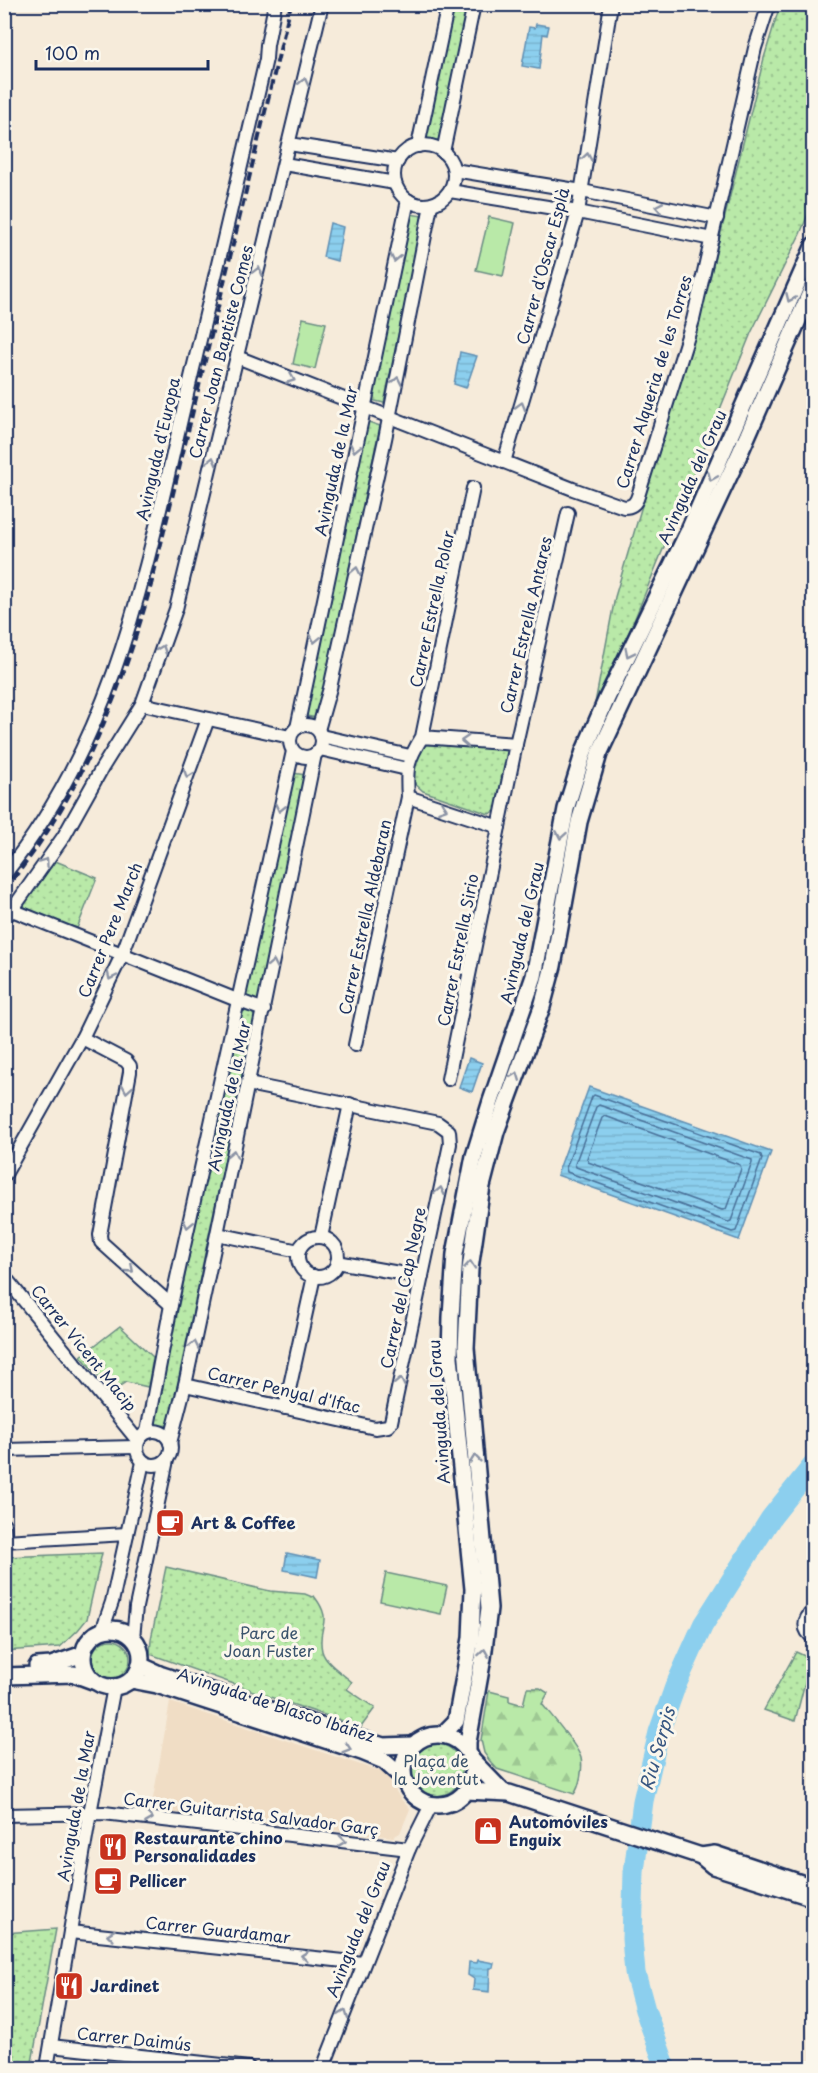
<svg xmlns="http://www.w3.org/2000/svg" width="818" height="2073" font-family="'Playpen Sans',sans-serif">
  <defs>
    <pattern id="forest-firs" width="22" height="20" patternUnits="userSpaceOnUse" patternTransform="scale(1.5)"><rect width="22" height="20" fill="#b9e9a8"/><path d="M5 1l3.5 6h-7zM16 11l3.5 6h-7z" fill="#9ec893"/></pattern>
    <pattern id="park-dots" width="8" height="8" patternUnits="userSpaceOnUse" patternTransform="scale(1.5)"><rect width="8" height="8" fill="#b9e9a8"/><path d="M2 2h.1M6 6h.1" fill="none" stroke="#9ec893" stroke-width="1.8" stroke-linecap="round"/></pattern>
    <pattern id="water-rules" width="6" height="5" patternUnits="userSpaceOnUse" patternTransform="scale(1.5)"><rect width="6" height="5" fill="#8ccfee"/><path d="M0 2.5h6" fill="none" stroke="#78b2ce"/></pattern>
  </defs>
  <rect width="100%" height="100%" fill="#f6ebda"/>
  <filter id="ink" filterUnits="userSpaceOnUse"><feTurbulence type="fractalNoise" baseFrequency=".0167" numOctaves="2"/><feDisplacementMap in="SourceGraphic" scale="12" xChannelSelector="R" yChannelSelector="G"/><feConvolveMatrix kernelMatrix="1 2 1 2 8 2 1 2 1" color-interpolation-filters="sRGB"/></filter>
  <g filter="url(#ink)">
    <path fill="#f0ddc5" d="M170,1702l209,69 7,4 14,23 10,11 -10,24 -7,4 -242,-27z"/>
    <path fill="url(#forest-firs)" stroke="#6a8c83" stroke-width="1.5" d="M527,1688h13l8,5 -6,11c9,11 36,42 39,54 2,9 -1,29 -7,36l-77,-25 -8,-9 -5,-7 -3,-13 8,-49 20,5v5l14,4z"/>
    <g fill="url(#park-dots)" stroke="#6a8c83" stroke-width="1.5">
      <path d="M454,5h14l-29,140 -14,-1z"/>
      <path d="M780,5h33v197l-13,32 -49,99 -120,295 -38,86 22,-117 98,-332 51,-207z"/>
      <path d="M410,214l13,2 -39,187 -13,-3z"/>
      <path d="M366,421l14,5 -63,292 -11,-2 -1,-3z"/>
      <path d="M449,744l58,5 4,4 -11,56 -11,5 -66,-23 -11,-10 1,-20 8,-16z"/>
      <path d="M292,773l14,2 -44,224 -5,5 -14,-7z"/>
      <path d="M53,860l44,18 -21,53 -54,-25z"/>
      <path d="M244,1011l8,2 3,4 -86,407 -6,3 -9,-2 85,-411z"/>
      <path d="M120,1326l33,31 -5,30 -22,-5 -15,10 -30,-36z"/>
      <path d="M102,1553l-15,66 -9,11 -18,17 -55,4v-94z"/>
      <path d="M166,1567l104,24 35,3 7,3 2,-1c21,27 2,29 8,55 3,12 21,23 30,31l-5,7 28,19 -14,19 -88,-29 -123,-44 1,-15z"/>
      <circle cx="111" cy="1659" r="19"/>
      <path d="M796,1652l15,7 -16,62 -31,-11z"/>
      <circle cx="436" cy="1770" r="26"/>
      <path d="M56,1929l-25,139h-26v-135z"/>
    </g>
    <g fill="#b9e9a8" stroke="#6a8c83" stroke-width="1.5">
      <path d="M489,217l26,6 -12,53 -27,-6z"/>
      <path d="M303,318l23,5 -11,46 -22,-5z"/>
      <path d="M386,1573l61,13 -6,28 -61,-13z"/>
    </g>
    <g fill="url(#water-rules)" stroke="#5f8fb4" stroke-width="1.5">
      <path d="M536,24l13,2 -2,9 -4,-1 -4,35 -17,-3 7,-39 6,1z"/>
      <path d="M330,223l13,4 -6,34 -14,-4z"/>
      <path d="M460,352l17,4 -11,32 -12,-4z"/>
      <path d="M469,1058l13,5 -10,29 -13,-5z"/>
      <path d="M589,1087l182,65 -32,88 -182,-65z"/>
      <path d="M287,1553l33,7 -3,17 -33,-7z"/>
      <path d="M478,1960l16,3 -1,5h-3l-1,24 -16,-2 1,-11 -6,-4 1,-13 8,1z"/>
    </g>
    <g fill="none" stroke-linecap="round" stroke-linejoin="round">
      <g stroke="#486f98" stroke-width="1.5">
        <path d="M594,1095l167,60 1,4 -26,72 -4,1 -165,-60 -1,-4 26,-71z"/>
        <path d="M599,1105l153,55v3l-21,58 -3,1 -152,-55 -1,-3 21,-57z"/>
        <path d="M605,1116l135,49 1,4 -15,40 -4,1 -134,-48 -1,-4 15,-40z"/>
      </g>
      <path stroke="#8ccfee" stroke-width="21" d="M666,2068l-21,-58 -10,-37 -3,-34 2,-67 9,-71 16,-69 16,-45 28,-62 68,-107 43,-54"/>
      <g stroke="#1b2f5e" stroke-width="16">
        <g id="minor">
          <path d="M289,144l109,17"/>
          <circle cx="424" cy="175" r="30"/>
          <path d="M418,146l30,-142"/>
          <path d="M443,152l31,-148"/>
          <path d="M284,164l111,19"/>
          <path d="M454,170l128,21 135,27"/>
          <path d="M450,191l128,21 134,27"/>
          <path d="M237,357l336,132 51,18c8,0 12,-4 14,-11l55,-176 62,-272 14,-44"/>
          <path d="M504,462l74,-250 33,-208"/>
          <path d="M142,704l148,33"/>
          <circle cx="306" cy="741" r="16"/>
          <path d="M297,728l111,-528"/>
          <path d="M318,730l12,-42 55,-249 46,-234"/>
          <path d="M321,736l89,20"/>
          <path d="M422,737l94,7 -17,83 -91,-30c-2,-29 -1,-36 14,-60l51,-249"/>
          <path d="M516,744l52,-231"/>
          <path d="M320,749l87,20"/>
          <path d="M4,875c110,-137 140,-298 179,-464 28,-117 56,-235 83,-352l1,-14 8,-41"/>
          <path d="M12,910l225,90 27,10"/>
          <path d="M4,918l8,-8 52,-74 38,-68 40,-64 34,-95 146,-605"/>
          <path d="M82,1038l44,23 4,5v6l-30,163 1,7 70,63"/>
          <path d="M355,1045l53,-248"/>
          <path d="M448,1079l51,-252"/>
          <path d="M4,1176l78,-138 40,-83 86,-236"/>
          <path d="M217,1234l82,17"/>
          <path d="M321,1237l29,-133"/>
          <circle cx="318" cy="1257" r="20"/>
          <path d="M337,1262l85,15"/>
          <path d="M4,1276l134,165"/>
          <path d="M185,1385l190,43 13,-2 3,-4 59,-278 -1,-13 -11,-8 -190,-39"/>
          <path d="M285,1408l29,-132"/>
          <circle cx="154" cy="1448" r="17"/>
          <path d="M147,1432l24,-127 122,-554"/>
          <path d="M170,1443l15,-58 32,-151 98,-480"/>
          <path d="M4,1450l132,-3"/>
          <path d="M4,1524l1,17"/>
          <path d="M4,1541l123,-7"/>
          <path d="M814,1611c-12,8 -11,20 0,27"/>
          <path d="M102,1631l10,-29 31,-140"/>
          <path d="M133,1638l3,-31 31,-147"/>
          <path d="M4,1815l100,-2 305,36"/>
          <path d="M70,1932l293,31"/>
          <path d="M51,2046l198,22"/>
          <path d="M47,2068l43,-255 24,-126"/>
          <path d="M323,2068l86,-219 22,-44"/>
        </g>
      </g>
      <g stroke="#1b2f5e" stroke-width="20">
        <g id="major">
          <circle cx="112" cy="1658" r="29"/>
          <path d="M140,1665l22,10 221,71 30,-1"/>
          <path d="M37,1666l14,-1 32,-11"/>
          <path d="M4,1676l70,-2 19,7"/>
          <path d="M131,1680l26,5 205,67 22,9 19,17"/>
          <circle cx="438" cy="1770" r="35"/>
          <path d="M442,1735l14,-14 15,-83 2,-49 -23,-232 1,-40 4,-63 19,-98 17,-55 43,-125 32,-167 18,-58 23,-53 81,-166 126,-287"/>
          <path d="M468,1751v-9l15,-84 6,-50 -23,-260 4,-79 12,-83 14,-54 46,-125 11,-41 26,-144 20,-68 140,-299 75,-171"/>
          <path d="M471,1759l32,33"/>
          <path d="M466,1791l43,2 192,63 12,10 101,32"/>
          <path d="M701,1856l14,-2 98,33"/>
        </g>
      </g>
      <use href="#minor" stroke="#fbf7ec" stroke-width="12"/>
      <use href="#major" stroke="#fbf7ec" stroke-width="15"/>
      <path stroke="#1b2f5e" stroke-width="4" stroke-dasharray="9 4.5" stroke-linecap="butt" d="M4,890c75,-89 116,-195 147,-305l140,-581"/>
    </g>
    <defs><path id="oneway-chevron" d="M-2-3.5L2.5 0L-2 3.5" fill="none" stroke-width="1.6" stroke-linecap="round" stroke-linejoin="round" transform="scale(1.5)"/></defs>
    <g stroke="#8b93a5">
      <use href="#oneway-chevron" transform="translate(304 82) rotate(-77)"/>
      <use href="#oneway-chevron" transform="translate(587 157) rotate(-81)"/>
      <use href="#oneway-chevron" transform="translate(659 207) rotate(-169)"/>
      <use href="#oneway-chevron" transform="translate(395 258) rotate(102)"/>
      <use href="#oneway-chevron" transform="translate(258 271) rotate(-76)"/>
      <use href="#oneway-chevron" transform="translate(790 298) rotate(114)"/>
      <use href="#oneway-chevron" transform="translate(291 379) rotate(22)"/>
      <use href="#oneway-chevron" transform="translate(397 381) rotate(-79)"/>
      <use href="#oneway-chevron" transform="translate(521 406) rotate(-74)"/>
      <use href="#oneway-chevron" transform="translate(355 448) rotate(102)"/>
      <use href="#oneway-chevron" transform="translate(212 461) rotate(-76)"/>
      <use href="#oneway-chevron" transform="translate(712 477) rotate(113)"/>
      <use href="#oneway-chevron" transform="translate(356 571) rotate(-78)"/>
      <use href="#oneway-chevron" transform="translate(315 639) rotate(102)"/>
      <use href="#oneway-chevron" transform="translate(162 649) rotate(-70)"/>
      <use href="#oneway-chevron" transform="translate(629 653) rotate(116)"/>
      <use href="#oneway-chevron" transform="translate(465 741) rotate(-176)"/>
      <use href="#oneway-chevron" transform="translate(188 774) rotate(110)"/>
      <use href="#oneway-chevron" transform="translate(280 808) rotate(103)"/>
      <use href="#oneway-chevron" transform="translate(443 808) rotate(19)"/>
      <use href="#oneway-chevron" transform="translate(561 835) rotate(100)"/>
      <use href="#oneway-chevron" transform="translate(45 862) rotate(-55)"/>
      <use href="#oneway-chevron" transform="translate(273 964) rotate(-79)"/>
      <use href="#oneway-chevron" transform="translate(111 976) rotate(115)"/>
      <use href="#oneway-chevron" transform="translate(516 1076) rotate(-69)"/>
      <use href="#oneway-chevron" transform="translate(127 1089) rotate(100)"/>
      <use href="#oneway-chevron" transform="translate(233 1154) rotate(-79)"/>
      <use href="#oneway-chevron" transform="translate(440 1191) rotate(-78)"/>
      <use href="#oneway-chevron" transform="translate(188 1224) rotate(102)"/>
      <use href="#oneway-chevron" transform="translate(470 1265) rotate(-85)"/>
      <use href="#oneway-chevron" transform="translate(130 1269) rotate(41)"/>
      <use href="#oneway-chevron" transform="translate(194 1345) rotate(-78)"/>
      <use href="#oneway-chevron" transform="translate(400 1382) rotate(-78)"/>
      <use href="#oneway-chevron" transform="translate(475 1459) rotate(-96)"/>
      <use href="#oneway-chevron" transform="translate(484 1653) rotate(-81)"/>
      <use href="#oneway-chevron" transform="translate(347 1748) rotate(18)"/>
      <use href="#oneway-chevron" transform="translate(149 1818) rotate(7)"/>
      <use href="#oneway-chevron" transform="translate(342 1841) rotate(7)"/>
      <use href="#oneway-chevron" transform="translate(111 1935) rotate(-174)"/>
      <use href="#oneway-chevron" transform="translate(305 1956) rotate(-174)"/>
      <use href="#oneway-chevron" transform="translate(344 2014) rotate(-69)"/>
    </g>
  </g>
  <defs>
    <g id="cafe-square" transform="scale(1.5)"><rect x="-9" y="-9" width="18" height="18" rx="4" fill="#c8321e" stroke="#fbf7ec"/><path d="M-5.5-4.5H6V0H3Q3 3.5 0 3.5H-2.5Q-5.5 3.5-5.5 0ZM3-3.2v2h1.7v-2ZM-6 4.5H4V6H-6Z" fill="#fff"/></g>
    <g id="shop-square" transform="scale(1.5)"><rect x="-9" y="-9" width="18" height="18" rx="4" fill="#c8321e" stroke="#fbf7ec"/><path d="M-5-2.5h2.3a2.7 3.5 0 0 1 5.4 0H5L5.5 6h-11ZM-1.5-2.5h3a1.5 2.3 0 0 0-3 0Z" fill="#fff"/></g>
    <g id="restaurant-square" transform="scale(1.5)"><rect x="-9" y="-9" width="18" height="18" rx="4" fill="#c8321e" stroke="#fbf7ec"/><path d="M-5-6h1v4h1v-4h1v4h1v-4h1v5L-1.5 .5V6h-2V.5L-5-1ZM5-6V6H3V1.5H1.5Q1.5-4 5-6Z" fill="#fff"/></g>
  </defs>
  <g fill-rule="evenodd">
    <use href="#cafe-square" x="170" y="1523"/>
    <use href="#shop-square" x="488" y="1831"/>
    <use href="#restaurant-square" x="113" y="1847"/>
    <use href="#cafe-square" x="108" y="1881"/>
    <use href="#restaurant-square" x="69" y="1986"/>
  </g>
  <g text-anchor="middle" stroke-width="6" stroke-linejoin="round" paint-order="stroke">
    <g font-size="16" fill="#1b2f5e" stroke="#fbf7ec">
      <text transform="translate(543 266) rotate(-75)" y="6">Carrer d'Oscar Esplà</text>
      <text transform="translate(221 352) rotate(-76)" y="6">Carrer Joan Baptiste Comes</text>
      <text transform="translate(654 382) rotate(-73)" y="6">Carrer Alqueria de les Torres</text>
      <text transform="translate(158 449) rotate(-77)" y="6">Avinguda d'Europa</text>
      <text transform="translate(336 461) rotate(-78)" y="6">Avinguda de la Mar</text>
      <text transform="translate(692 477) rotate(-66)" y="6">Avinguda del Grau</text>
      <text transform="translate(432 609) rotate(-78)" y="6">Carrer Estrella Polar</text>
      <text transform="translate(526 625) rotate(-77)" y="6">Carrer Estrella Antares</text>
      <text transform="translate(365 917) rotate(-78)" y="6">Carrer Estrella Aldebaran</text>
      <text transform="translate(110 930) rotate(-68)" y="6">Carrer Pere March</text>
      <text transform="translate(522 933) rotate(-77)" y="6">Avinguda del Grau</text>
      <text transform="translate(458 950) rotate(-79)" y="6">Carrer Estrella Sirio</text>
      <text transform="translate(229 1096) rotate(-78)" y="6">Avinguda de la Mar</text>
      <text transform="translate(403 1288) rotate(-78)" y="6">Carrer del Cap Negre</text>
      <text transform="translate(84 1348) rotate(51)" y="6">Carrer Vicent Macip</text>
      <text transform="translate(284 1390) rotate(13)" y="6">Carrer Penyal d'Ifac</text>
      <text transform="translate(439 1412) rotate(-94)" y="6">Avinguda del Grau</text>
      <text transform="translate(276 1705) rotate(18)" y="6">Avinguda de Blasco Ibáñez</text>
      <text transform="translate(76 1806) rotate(-80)" y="6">Avinguda de la Mar</text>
      <text transform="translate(251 1814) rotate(7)" y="6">Carrer Guitarrista Salvador Garç</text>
      <text transform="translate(358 1929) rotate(-68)" y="6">Avinguda del Grau</text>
      <text transform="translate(218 1930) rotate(6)" y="6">Carrer Guardamar</text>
      <text transform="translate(134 2039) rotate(6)" y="6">Carrer Daimús</text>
    </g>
    <g font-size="16" font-weight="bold" fill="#1b2f5e" stroke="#fbf7ec" text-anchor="start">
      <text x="191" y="1529">Art &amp; Coffee</text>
      <text x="509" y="1828">Automóviles<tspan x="509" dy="18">Enguix</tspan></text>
      <text x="134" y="1844">Restaurante chino<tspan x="134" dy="18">Personalidades</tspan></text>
      <text x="129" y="1887">Pellicer</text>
      <text x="90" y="1992">Jardinet</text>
    </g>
    <g font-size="16" fill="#3b546d" stroke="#fbf7ec">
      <text x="269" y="1639">Parc de<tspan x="269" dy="18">Joan Fuster</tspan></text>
      <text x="436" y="1767">Plaça de<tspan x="436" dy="18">la Joventut</tspan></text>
    </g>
    <g font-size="18" font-style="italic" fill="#375782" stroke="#fbf7ec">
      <text transform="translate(658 1749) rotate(-74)" y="6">Riu Serpis</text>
    </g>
  </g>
  <rect width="818" height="2073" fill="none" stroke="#fbf7ec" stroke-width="24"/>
  <rect x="12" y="12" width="794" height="2049" fill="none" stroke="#1b2f5e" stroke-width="2" filter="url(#ink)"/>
  <path d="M36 60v9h172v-9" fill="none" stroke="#1b2f5e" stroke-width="3"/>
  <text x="45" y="60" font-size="18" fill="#1b2f5e" stroke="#fbf7ec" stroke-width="4.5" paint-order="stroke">100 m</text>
</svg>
